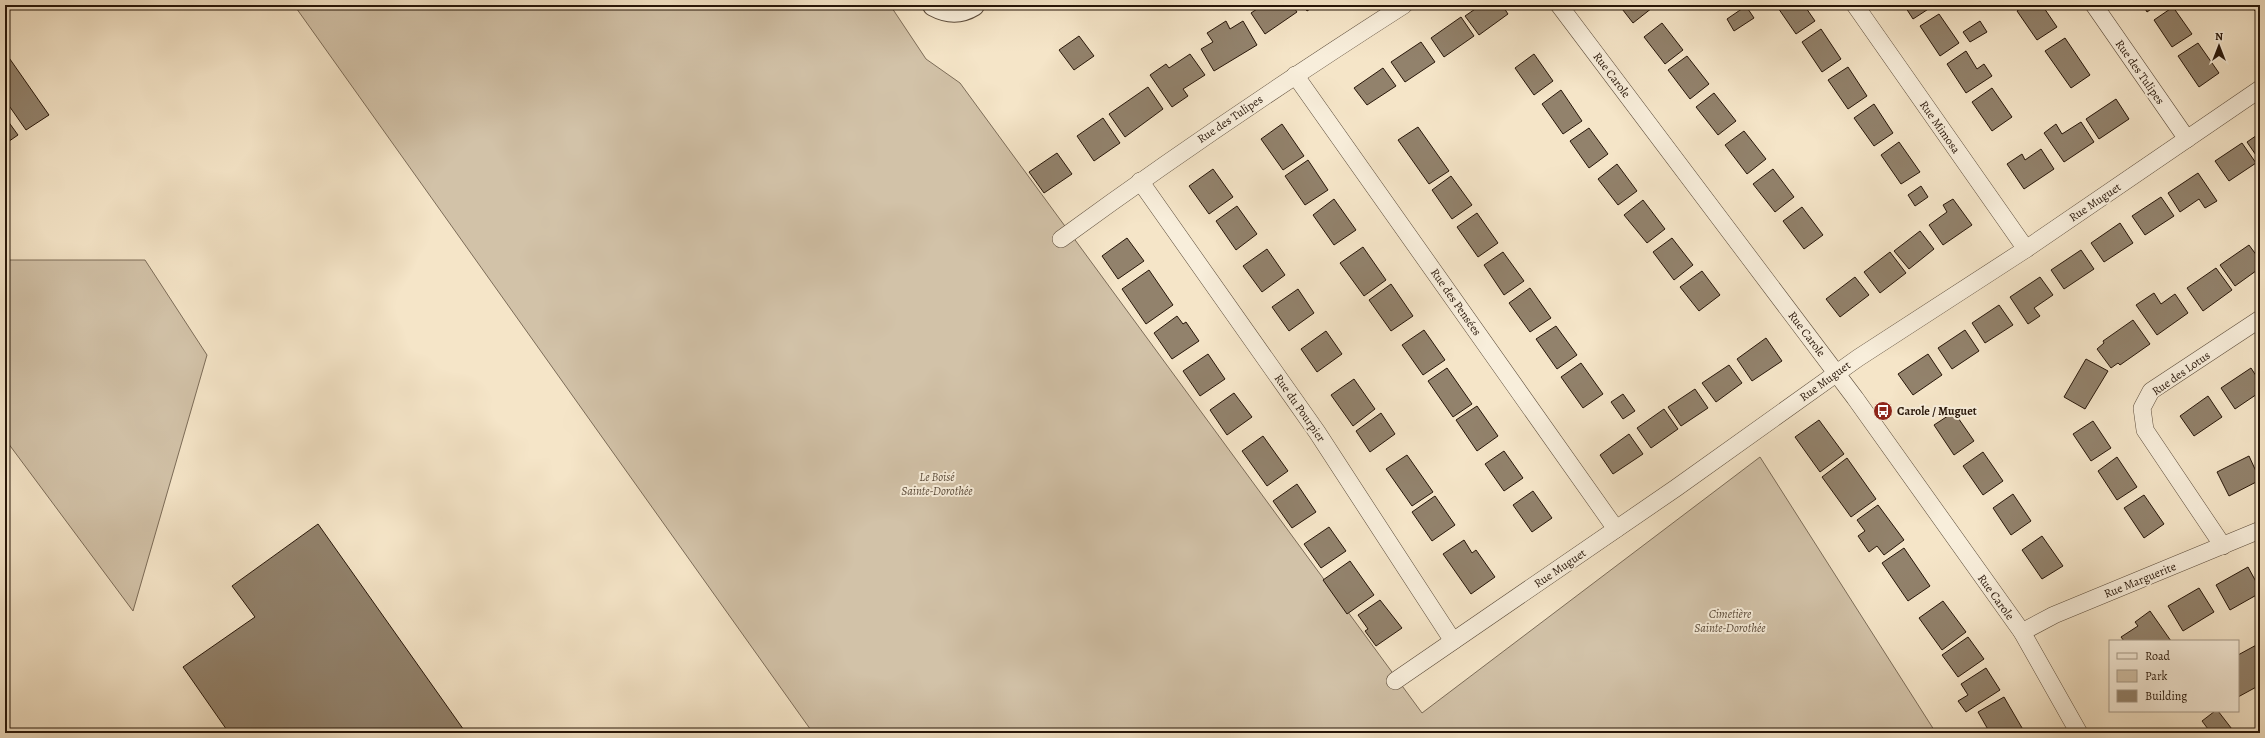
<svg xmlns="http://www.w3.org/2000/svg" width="2265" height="738" font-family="Alegreya,serif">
  <rect width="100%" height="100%" fill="#f5e5c8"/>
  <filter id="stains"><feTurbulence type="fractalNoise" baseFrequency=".005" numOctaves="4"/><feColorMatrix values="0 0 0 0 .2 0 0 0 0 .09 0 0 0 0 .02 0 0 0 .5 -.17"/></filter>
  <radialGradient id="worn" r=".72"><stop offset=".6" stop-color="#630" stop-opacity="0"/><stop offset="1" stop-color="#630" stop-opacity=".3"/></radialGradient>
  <g fill="#d2c2a8" stroke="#7c6c58">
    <path d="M294,5h596l36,54 34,24 462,630 338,-256 176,276h-1123z"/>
    <path d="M5,260h140l62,95 -74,256 -128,-172z"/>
  </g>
  <g fill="#92826c" stroke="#271609">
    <path d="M1263,5h29l5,7 -32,22 -14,-21z"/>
    <path d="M1303,5h13l-9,6z"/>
    <path d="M1481,5h21l6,9 -29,21 -14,-19z"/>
    <path d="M1619,5h31l2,3 -19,15z"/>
    <path d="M1776,5h28l11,16 -19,13z"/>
    <path d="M1904,5h29v1l-20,13z"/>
    <path d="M2025,5h17l15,22 -20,13 -20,-29z"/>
    <path d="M2143,5h14l-10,7z"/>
    <path d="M2255,5h5v12l-8,-10z"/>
    <path d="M1746,6l8,12 -20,13 -7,-12z"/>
    <path d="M2173,7l19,27 -20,13 -18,-27z"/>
    <path d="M1939,14l20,29 -19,13 -20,-30z"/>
    <path d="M1461,17l13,19 -30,21 -13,-19z"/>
    <path d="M1226,21l4,8 13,-8 14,24 -43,26 -13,-22 12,-7 -6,-9z"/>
    <path d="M1980,21l7,11 -17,10 -7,-10z"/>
    <path d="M1662,23l21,27 -18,14 -21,-27z"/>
    <path d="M1821,29l20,30 -19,13 -20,-30z"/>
    <path d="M1079,36l15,20 -20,14 -15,-20z"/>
    <path d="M2065,38l25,37 -19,13 -26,-37z"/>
    <path d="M1421,42l14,20 -30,20 -14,-20z"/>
    <path d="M2198,43l21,30 -20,14 -21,-31z"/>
    <path d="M1966,51l11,18 7,-5 8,12 -26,17 -19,-29z"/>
    <path d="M5,52l44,63 -23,15 -21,-30z"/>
    <path d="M1190,54l15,21 -22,14 5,7 -16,11 -22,-32 16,-11 3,4z"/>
    <path d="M1534,54l19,27 -19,14 -19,-27z"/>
    <path d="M1687,56l22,28 -19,15 -22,-29z"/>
    <path d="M1848,67l19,29 -19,13 -20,-29z"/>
    <path d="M1383,68l13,18 -29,19 -13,-17z"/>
    <path d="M1148,87l15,22 -38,28 -16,-23z"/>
    <path d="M1992,88l20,29 -20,14 -20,-29z"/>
    <path d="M1561,90l21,31 -19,13 -21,-30z"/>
    <path d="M1714,93l22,28 -18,14 -22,-28z"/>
    <path d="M2116,99l13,20 -30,20 -13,-20z"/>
    <path d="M1874,104l19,29 -19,13 -20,-28z"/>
    <path d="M5,117l13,18 -13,9z"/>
    <path d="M1103,118l17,25 -26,18 -17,-25z"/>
    <path d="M2081,122l13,20 -30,20 -20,-29 12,-9 6,10z"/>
    <path d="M1282,124l22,32 -21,14 -22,-31z"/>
    <path d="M1418,127l31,44 -20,13 -31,-44z"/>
    <path d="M1589,128l19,26 -19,14 -19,-27z"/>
    <path d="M1744,131l22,28 -19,15 -22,-29z"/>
    <path d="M2260,133v28l-13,-19z"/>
    <path d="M1899,142l21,30 -19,12 -20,-29z"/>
    <path d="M2242,143l14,20 -27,18 -14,-20z"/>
    <path d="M2041,149l13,20 -30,20 -17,-25 15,-10 3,6z"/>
    <path d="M1057,153l15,21 -28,19 -15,-21z"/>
    <path d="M1308,160l20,30 -23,15 -20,-29z"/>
    <path d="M1617,164l20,27 -19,14 -20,-26z"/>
    <path d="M1213,169l20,28 -24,17 -20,-28z"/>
    <path d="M1773,169l21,28 -19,15 -22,-28z"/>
    <path d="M2198,173l19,28 -12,7 -6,-9 -19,13 -12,-19z"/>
    <path d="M1451,176l21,29 -20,14 -20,-29z"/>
    <path d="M1921,186l7,11 -13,9 -7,-11z"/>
    <path d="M2161,197l13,19 -29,19 -13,-19z"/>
    <path d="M1334,199l22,31 -22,15 -21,-30z"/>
    <path d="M1953,199l19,26 -29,20 -14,-20 18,-13 -4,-7z"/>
    <path d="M1643,200l22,29 -18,14 -23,-28z"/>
    <path d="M1237,206l20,28 -21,16 -20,-29z"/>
    <path d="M1802,207l21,28 -19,14 -21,-28z"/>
    <path d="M1477,213l21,30 -20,14 -21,-30z"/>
    <path d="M2120,223l13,20 -29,19 -13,-19z"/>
    <path d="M1920,231l14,18 -25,20 -15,-18z"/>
    <path d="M1127,238l17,23 -26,18 -16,-23z"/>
    <path d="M1672,238l21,27 -19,15 -21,-28z"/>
    <path d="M2249,245l11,15v8l-25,18 -15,-21z"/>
    <path d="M1363,247l23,33 -22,16 -24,-33z"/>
    <path d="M1267,249l18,26 -23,17 -19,-26z"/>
    <path d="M2081,250l13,19 -30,20 -13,-19z"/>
    <path d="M1503,252l21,29 -20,14 -20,-30z"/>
    <path d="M1890,252l16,21 -26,20 -16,-21z"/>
    <path d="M2216,268l16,22 -29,21 -16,-23z"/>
    <path d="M1149,270l24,35 -27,19 -24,-35z"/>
    <path d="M1702,271l18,24 -21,16 -19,-24z"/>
    <path d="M1855,277l14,18 -29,22 -14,-18z"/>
    <path d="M2040,277l13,18 -19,13 6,8 -12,8 -18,-27z"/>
    <path d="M1391,284l22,32 -22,15 -22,-31z"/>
    <path d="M1530,288l21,30 -21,14 -21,-29z"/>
    <path d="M1298,289l16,24 -25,18 -17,-24z"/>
    <path d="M2154,293l7,11 14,-10 13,19 -31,22 -21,-30z"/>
    <path d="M1999,305l14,20 -28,18 -13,-20z"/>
    <path d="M1177,316l6,8 3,-2 13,19 -27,18 -18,-26z"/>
    <path d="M2133,320l17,24 -30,21 -2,-2 -7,5 -14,-19 7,-6 -1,-2z"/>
    <path d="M1556,326l21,29 -20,14 -21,-30z"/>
    <path d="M1424,330l21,30 -22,15 -21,-30z"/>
    <path d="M1965,330l14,21 -27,18 -14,-21z"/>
    <path d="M1326,331l16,23 -25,18 -16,-23z"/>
    <path d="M1766,338l16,23 -30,20 -15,-22z"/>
    <path d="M1208,354l17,25 -25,17 -17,-25z"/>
    <path d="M1928,354l14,21 -29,20 -15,-21z"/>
    <path d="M2086,359l22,12 -23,38 -21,-12z"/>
    <path d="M1581,363l22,31 -20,14 -22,-31z"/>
    <path d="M1729,365l13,18 -26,19 -14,-19z"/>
    <path d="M1447,368l25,36 -19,13 -25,-36z"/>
    <path d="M2251,368l9,14v10l-25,17 -14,-21z"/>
    <path d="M1354,379l21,30 -22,17 -22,-31z"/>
    <path d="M1695,389l13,19 -27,18 -13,-19z"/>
    <path d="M1234,393l18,24 -25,18 -17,-25z"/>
    <path d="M1623,394l12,17 -12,8 -12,-17z"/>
    <path d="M2208,396l14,21 -28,19 -14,-20z"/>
    <path d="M1477,406l21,30 -21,15 -21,-31z"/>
    <path d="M1664,409l14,20 -27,19 -14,-20z"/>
    <path d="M1954,412l20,29 -20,14 -20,-30z"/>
    <path d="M1381,413l14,21 -25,18 -14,-21z"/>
    <path d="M1819,420l25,34 -24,18 -25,-35z"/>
    <path d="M2093,421l18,27 -20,13 -18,-27z"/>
    <path d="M1629,434l14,20 -30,20 -13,-19z"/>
    <path d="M1263,436l25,35 -21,15 -25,-35z"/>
    <path d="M1504,451l19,27 -19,13 -19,-27z"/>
    <path d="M1983,452l20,29 -20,14 -20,-29z"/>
    <path d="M1407,455l26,37 -21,14 -26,-37z"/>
    <path d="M2249,456l11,24 -31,16 -12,-24z"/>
    <path d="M2117,457l20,30 -20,13 -19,-29z"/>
    <path d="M1847,458l29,41 -25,18 -29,-40z"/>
    <path d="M1297,484l19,28 -24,16 -19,-27z"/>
    <path d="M1533,491l19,27 -20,14 -19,-27z"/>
    <path d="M2013,494l18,27 -20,14 -18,-27z"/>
    <path d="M2144,495l20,29 -20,14 -20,-30z"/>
    <path d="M1435,496l20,29 -23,16 -20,-29z"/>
    <path d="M1878,505l26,35 -20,15 -7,-9 -8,6 -11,-16 7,-5 -8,-11z"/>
    <path d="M318,524l148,209h-237l-46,-66 72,-50 -23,-31z"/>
    <path d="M1329,527l17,24 -25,17 -17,-24z"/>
    <path d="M2042,536l21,30 -21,13 -20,-29z"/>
    <path d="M1464,540l8,13 4,-3 19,27 -24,17 -28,-40z"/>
    <path d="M1904,548l26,38 -22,15 -26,-38z"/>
    <path d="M1350,561l24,34 -27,19 -24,-34z"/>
    <path d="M2248,567l12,22v4l-30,17 -14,-25z"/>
    <path d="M2199,588l15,24 -31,19 -15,-25z"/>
    <path d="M1380,600l22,28 -26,18 -11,-15 3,-2 -10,-14z"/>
    <path d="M1943,601l23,31 -24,18 -23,-32z"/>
    <path d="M2150,611l21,30h-47l-3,-4 17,-11 -3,-4z"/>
    <path d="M1968,637l16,22 -26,18 -16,-22z"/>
    <path d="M2260,643v42l-22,12v-42z"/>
    <path d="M1986,668l14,22 -34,22 -8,-11 10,-6 -7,-11z"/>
    <path d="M2004,697l21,36h-35l-12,-21z"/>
    <path d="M2215,711h3l17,22h-24l-9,-12z"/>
  </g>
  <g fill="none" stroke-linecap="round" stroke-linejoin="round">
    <g stroke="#5a4a39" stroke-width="18">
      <g id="minor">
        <path d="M1559,5l296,393 167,234 57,101"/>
        <path d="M1855,5l171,244"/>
        <path d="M2094,5l93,134"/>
        <path d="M1295,75l321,454"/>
        <path d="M1140,181l177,251 136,209"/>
        <path d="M1061,239c112,-82 226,-159 343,-234"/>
        <path d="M2223,546l-78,-116 -3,-22 9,-17 109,-72"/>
        <path d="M2022,632l32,-17 206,-85"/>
        <path d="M1395,681l281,-193 182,-130 168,-109 234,-160"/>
      </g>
    </g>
    <g stroke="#5a4a39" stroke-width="24">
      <path id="tertiary" d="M934,5c13,7 26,8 39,0"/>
    </g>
    <use href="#minor" stroke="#f8eedb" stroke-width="17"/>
    <use href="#tertiary" stroke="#f8eedb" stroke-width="22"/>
  </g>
  <defs>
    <g id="bus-disc" transform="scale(1)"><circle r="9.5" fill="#8f2418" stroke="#f8eedb"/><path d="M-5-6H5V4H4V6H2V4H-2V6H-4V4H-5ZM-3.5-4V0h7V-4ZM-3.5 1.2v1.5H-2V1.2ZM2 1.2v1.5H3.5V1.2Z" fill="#fff"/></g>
  </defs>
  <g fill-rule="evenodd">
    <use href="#bus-disc" x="1883" y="411"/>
  </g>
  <g text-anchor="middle" stroke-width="4" stroke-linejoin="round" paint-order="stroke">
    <g font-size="12" fill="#271609" stroke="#f8eedb">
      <text transform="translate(2140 72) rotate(55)" y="4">Rue des Tulipes</text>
      <text transform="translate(1612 75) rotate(53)" y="4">Rue Carole</text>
      <text transform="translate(1230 119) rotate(-34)" y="4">Rue des Tulipes</text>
      <text transform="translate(1940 127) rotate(55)" y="4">Rue Mimosa</text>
      <text transform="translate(2095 202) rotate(-34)" y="4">Rue Muguet</text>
      <text transform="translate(1456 302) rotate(55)" y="4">Rue des Pensées</text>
      <text transform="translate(1807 334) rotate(53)" y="4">Rue Carole</text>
      <text transform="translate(2181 373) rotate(-35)" y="4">Rue des Lotus</text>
      <text transform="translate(1825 381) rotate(-36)" y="4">Rue Muguet</text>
      <text transform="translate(1300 408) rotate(55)" y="4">Rue du Pourpier</text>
      <text transform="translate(1560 568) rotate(-34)" y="4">Rue Muguet</text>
      <text transform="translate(2140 580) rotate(-22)" y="4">Rue Marguerite</text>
      <text transform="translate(1996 597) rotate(54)" y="4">Rue Carole</text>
    </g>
    <g font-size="12" font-weight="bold" fill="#271609" stroke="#f8eedb" text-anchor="start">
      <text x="1897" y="415">Carole / Muguet</text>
    </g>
    <g font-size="12" font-style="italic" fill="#5a4a39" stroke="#f8eedb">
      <text x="937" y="481">Le Boisé<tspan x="937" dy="14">Sainte-Dorothée</tspan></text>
      <text x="1730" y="618">Cimetière<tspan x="1730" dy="14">Sainte-Dorothée</tspan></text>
    </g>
  </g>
  <rect width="2265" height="738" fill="none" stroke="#f5e5c8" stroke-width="20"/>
  <rect x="6" y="6" width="2253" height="726" fill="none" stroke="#271609" stroke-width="2"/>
  <rect x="10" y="10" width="2245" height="718" fill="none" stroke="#271609"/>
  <rect x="2109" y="640" width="130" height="72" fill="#f8eedb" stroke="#a49887"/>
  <rect x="2117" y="653" width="20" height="6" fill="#f8eedb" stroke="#a49887"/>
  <text x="2145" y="660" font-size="12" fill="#271609">Road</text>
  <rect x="2117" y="670" width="20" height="12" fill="#d2c2a8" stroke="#a49887"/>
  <text x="2145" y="680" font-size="12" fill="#271609">Park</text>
  <rect x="2117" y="690" width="20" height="12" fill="#92826c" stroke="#a49887"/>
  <text x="2145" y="700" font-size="12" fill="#271609">Building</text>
  <g transform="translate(2219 46)" stroke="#f8eedb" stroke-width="3" paint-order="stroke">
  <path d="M0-3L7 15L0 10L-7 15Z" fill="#271609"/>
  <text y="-6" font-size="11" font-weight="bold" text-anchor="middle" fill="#271609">N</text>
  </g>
  <rect width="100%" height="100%" filter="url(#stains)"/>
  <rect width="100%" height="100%" fill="url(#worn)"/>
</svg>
